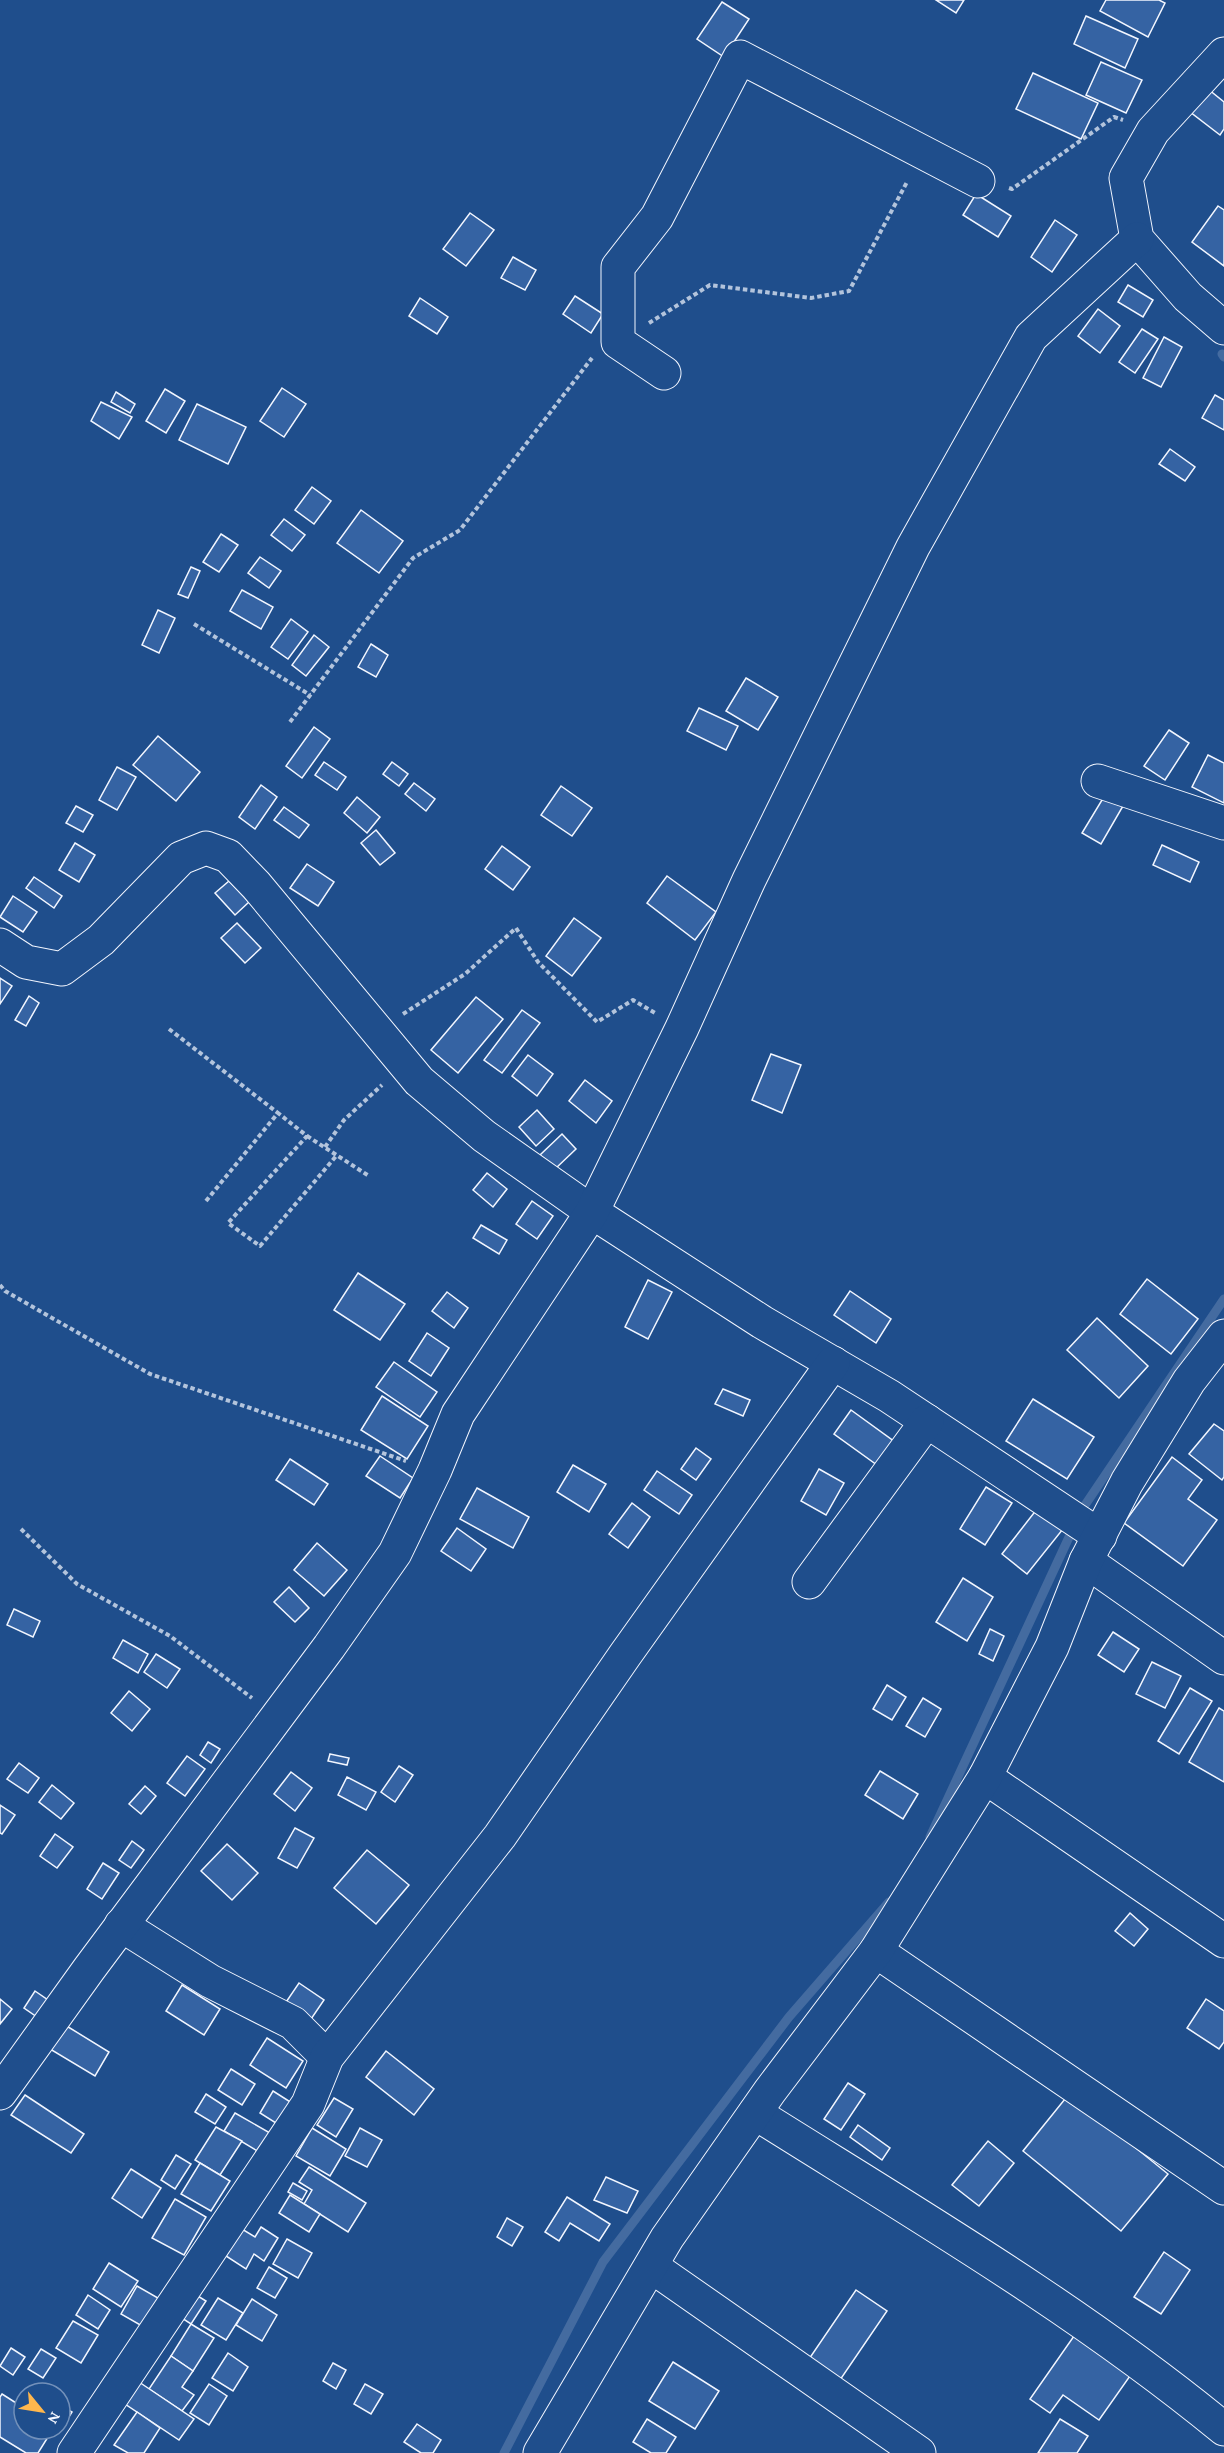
<svg xmlns="http://www.w3.org/2000/svg" width="1224" height="2453" font-family="'Crimson Pro',serif">
  <rect width="100%" height="100%" fill="#1f4e8c"/>
  <g fill="none" stroke-linecap="round" stroke-linejoin="round">
    <g stroke="#446ba0" stroke-width="9">
      <path d="M1222,354l2,3"/>
      <path d="M1081,1511l143,-212"/>
      <path d="M930,1837l140,-302"/>
      <path d="M504,2453l99,-191 186,-245 100,-115"/>
    </g>
  </g>
  <g fill="#3563a3" stroke="#f2f6ff" stroke-width="1.5">
    <path d="M936,0h28l-8,13z"/>
    <path d="M1106,0h53l6,3 -17,34 -48,-26z"/>
    <path d="M722,2l27,17 -25,38 -27,-18z"/>
    <path d="M1086,16l52,23 -13,29 -51,-24z"/>
    <path d="M1101,62l41,18 -16,33 -40,-18z"/>
    <path d="M1033,73l65,30 -17,36 -65,-30z"/>
    <path d="M1203,85l21,17v27l-4,6 -35,-27z"/>
    <path d="M976,194l35,22 -13,21 -35,-22z"/>
    <path d="M1218,206l6,4v56l-32,-24z"/>
    <path d="M470,213l24,17 -28,36 -23,-17z"/>
    <path d="M1055,220l22,15 -25,37 -21,-15z"/>
    <path d="M513,257l23,13 -11,20 -24,-12z"/>
    <path d="M1128,285l25,15 -10,17 -25,-15z"/>
    <path d="M575,296l28,18 -12,19 -28,-19z"/>
    <path d="M420,298l28,19 -11,17 -28,-18z"/>
    <path d="M1098,309l22,17 -20,27 -22,-17z"/>
    <path d="M1142,329l16,10 -23,34 -16,-11z"/>
    <path d="M1164,337l18,10 -21,40 -18,-9z"/>
    <path d="M282,388l24,16 -22,33 -24,-16z"/>
    <path d="M165,389l20,12 -19,32 -20,-12z"/>
    <path d="M116,392l19,12 -5,9 -19,-11z"/>
    <path d="M1215,395l9,5v30l-22,-12z"/>
    <path d="M101,402l31,15 -13,22 -28,-18z"/>
    <path d="M197,404l49,23 -18,37 -49,-24z"/>
    <path d="M1170,449l25,18 -10,14 -26,-17z"/>
    <path d="M312,487l19,14 -17,23 -19,-14z"/>
    <path d="M361,510l42,31 -24,32 -42,-30z"/>
    <path d="M284,519l21,16 -13,16 -21,-16z"/>
    <path d="M221,534l17,11 -19,27 -16,-10z"/>
    <path d="M260,557l21,14 -12,17 -21,-15z"/>
    <path d="M191,567l9,4 -12,27 -10,-4z"/>
    <path d="M242,590l31,17 -12,22 -31,-18z"/>
    <path d="M158,610l17,8 -16,35 -17,-8z"/>
    <path d="M291,619l17,13 -20,27 -17,-12z"/>
    <path d="M314,635l15,12 -23,29 -14,-11z"/>
    <path d="M371,644l17,11 -12,22 -18,-10z"/>
    <path d="M746,678l32,19 -20,33 -32,-19z"/>
    <path d="M699,708l39,18 -12,24 -39,-19z"/>
    <path d="M314,727l16,12 -28,39 -16,-12z"/>
    <path d="M1169,730l20,13 -24,37 -21,-14z"/>
    <path d="M158,736l42,36 -24,29 -43,-36z"/>
    <path d="M1208,755l16,8v40l-32,-16z"/>
    <path d="M324,762l22,15 -9,13 -22,-15z"/>
    <path d="M392,762l16,12 -9,12 -16,-12z"/>
    <path d="M117,767l19,10 -19,33 -18,-10z"/>
    <path d="M414,783l21,16 -9,12 -21,-17z"/>
    <path d="M261,785l16,12 -22,32 -16,-12z"/>
    <path d="M561,786l31,22 -20,28 -31,-21z"/>
    <path d="M1105,795l18,11 -22,38 -19,-11z"/>
    <path d="M357,797l23,20 -13,16 -23,-20z"/>
    <path d="M76,806l17,9 -10,17 -17,-9z"/>
    <path d="M284,807l25,18 -10,13 -25,-18z"/>
    <path d="M376,830l19,23 -15,12 -19,-22z"/>
    <path d="M75,843l20,12 -16,27 -20,-12z"/>
    <path d="M1162,845l37,17 -9,20 -37,-17z"/>
    <path d="M502,846l28,21 -17,23 -28,-21z"/>
    <path d="M307,864l27,18 -16,24 -28,-18z"/>
    <path d="M667,876l49,36 -21,28 -48,-37z"/>
    <path d="M34,877l28,19 -8,12 -28,-20z"/>
    <path d="M229,881l20,21 -14,13 -20,-22z"/>
    <path d="M13,896l24,16 -14,20 -23,-15z"/>
    <path d="M574,918l27,20 -29,38 -26,-20z"/>
    <path d="M237,923l24,25 -16,15 -24,-25z"/>
    <path d="M0,978l12,8 -12,18z"/>
    <path d="M29,996l10,7 -13,23 -11,-6z"/>
    <path d="M476,997l27,22 -45,54 -27,-23z"/>
    <path d="M522,1010l18,13 -38,50 -18,-13z"/>
    <path d="M771,1054l30,11 -19,48 -30,-13z"/>
    <path d="M528,1055l25,19 -16,22 -25,-20z"/>
    <path d="M585,1080l27,21 -16,22 -27,-22z"/>
    <path d="M537,1110l17,19 -18,17 -17,-19z"/>
    <path d="M562,1134l14,15 -21,20 -15,-14z"/>
    <path d="M487,1173l20,16 -14,18 -20,-17z"/>
    <path d="M532,1201l21,15 -16,23 -21,-15z"/>
    <path d="M481,1225l26,15 -8,14 -26,-16z"/>
    <path d="M358,1273l47,31 -25,36 -46,-30z"/>
    <path d="M1147,1279l51,40 -27,35 -51,-40z"/>
    <path d="M648,1280l24,12 -24,47 -23,-12z"/>
    <path d="M850,1291l41,28 -15,24 -42,-28z"/>
    <path d="M447,1292l21,16 -14,20 -22,-17z"/>
    <path d="M1097,1318l51,48 -29,32 -52,-48z"/>
    <path d="M427,1333l22,15 -18,28 -22,-15z"/>
    <path d="M394,1362l43,30 -17,25 -44,-30z"/>
    <path d="M723,1389l27,11 -7,16 -28,-12z"/>
    <path d="M382,1396l46,30 -21,33 -46,-29z"/>
    <path d="M1033,1399l61,38 -27,42 -61,-38z"/>
    <path d="M851,1410l44,32 -18,23 -43,-31z"/>
    <path d="M1214,1424l10,7v46l-2,3 -33,-26z"/>
    <path d="M696,1448l15,11 -15,21 -15,-11z"/>
    <path d="M380,1456l33,22 -13,20 -34,-22z"/>
    <path d="M1172,1457l30,23 -14,19 29,21 -34,46 -59,-43z"/>
    <path d="M290,1459l38,25 -14,21 -38,-25z"/>
    <path d="M573,1465l33,19 -17,28 -32,-20z"/>
    <path d="M819,1469l25,14 -18,32 -25,-14z"/>
    <path d="M657,1471l35,24 -13,19 -35,-24z"/>
    <path d="M986,1487l26,16 -27,42 -25,-16z"/>
    <path d="M477,1488l52,29 -16,31 -53,-29z"/>
    <path d="M632,1503l18,14 -22,31 -19,-14z"/>
    <path d="M1037,1509l26,20 -36,45 -25,-20z"/>
    <path d="M457,1528l29,21 -15,22 -30,-20z"/>
    <path d="M317,1543l30,27 -23,26 -30,-26z"/>
    <path d="M963,1578l30,19 -26,44 -31,-19z"/>
    <path d="M289,1587l20,21 -14,14 -21,-20z"/>
    <path d="M14,1609l26,12 -7,16 -26,-12z"/>
    <path d="M990,1629l14,7 -11,25 -14,-7z"/>
    <path d="M1113,1632l26,17 -15,23 -26,-17z"/>
    <path d="M123,1640l25,14 -10,19 -25,-15z"/>
    <path d="M156,1654l24,15 -13,19 -23,-16z"/>
    <path d="M1152,1662l29,14 -16,32 -29,-14z"/>
    <path d="M887,1685l19,12 -14,23 -19,-11z"/>
    <path d="M1190,1688l22,13 -33,53 -21,-13z"/>
    <path d="M129,1691l21,18 -18,22 -21,-18z"/>
    <path d="M923,1698l18,11 -16,28 -19,-11z"/>
    <path d="M1219,1708l5,3v71l-35,-20z"/>
    <path d="M208,1742l12,7 -9,14 -11,-8z"/>
    <path d="M330,1754l19,4 -2,7 -19,-4z"/>
    <path d="M187,1756l18,13 -20,27 -18,-13z"/>
    <path d="M19,1763l20,15 -11,15 -21,-14z"/>
    <path d="M399,1766l14,9 -18,27 -14,-10z"/>
    <path d="M880,1771l38,23 -15,25 -38,-24z"/>
    <path d="M291,1772l21,16 -17,23 -21,-17z"/>
    <path d="M347,1777l29,15 -10,18 -28,-15z"/>
    <path d="M52,1785l22,18 -13,16 -22,-17z"/>
    <path d="M145,1786l11,10 -15,18 -12,-10z"/>
    <path d="M0,1805l15,10 -13,19 -2,-1z"/>
    <path d="M295,1828l19,10 -17,30 -19,-10z"/>
    <path d="M55,1834l18,13 -16,21 -17,-12z"/>
    <path d="M132,1841l12,9 -13,18 -12,-8z"/>
    <path d="M227,1844l31,29 -26,27 -31,-29z"/>
    <path d="M367,1850l42,35 -33,39 -42,-36z"/>
    <path d="M103,1863l16,10 -17,26 -15,-10z"/>
    <path d="M1130,1913l18,16 -14,17 -19,-15z"/>
    <path d="M299,1983l25,17 -17,25 -25,-17z"/>
    <path d="M182,1985l38,24 -16,26 -38,-24z"/>
    <path d="M35,1991l13,9 -11,17 -13,-9z"/>
    <path d="M0,1999l12,10 -12,15z"/>
    <path d="M1206,1999l18,12v31l-5,7 -32,-21z"/>
    <path d="M65,2025l44,27 -14,24 -45,-27z"/>
    <path d="M267,2038l36,23 -17,27 -36,-23z"/>
    <path d="M386,2051l48,38 -20,26 -48,-38z"/>
    <path d="M231,2069l24,15 -13,21 -24,-15z"/>
    <path d="M848,2083l17,11 -24,36 -17,-11z"/>
    <path d="M273,2091l19,12 -13,22 -19,-12z"/>
    <path d="M206,2094l20,13 -11,17 -20,-12z"/>
    <path d="M1069,2094l99,80 -47,57 -98,-80z"/>
    <path d="M25,2095l59,39 -13,19 -60,-38z"/>
    <path d="M334,2098l19,11 -17,28 -19,-12z"/>
    <path d="M235,2113l35,20 -11,19 -35,-21z"/>
    <path d="M858,2125l32,23 -8,12 -32,-23z"/>
    <path d="M216,2127l26,14 -22,34 -25,-15z"/>
    <path d="M312,2128l34,21 -16,27 -34,-20z"/>
    <path d="M360,2128l22,12 -15,27 -22,-11z"/>
    <path d="M988,2141l26,22 -35,43 -27,-21z"/>
    <path d="M176,2155l15,9 -16,25 -14,-9z"/>
    <path d="M200,2163l30,18 -19,30 -30,-17z"/>
    <path d="M309,2167l57,36 -18,29 -44,-28 8,-14 -13,-8z"/>
    <path d="M131,2169l30,19 -19,30 -30,-20z"/>
    <path d="M606,2177l32,14 -11,22 -33,-13z"/>
    <path d="M293,2183l14,8 -5,9 -14,-8z"/>
    <path d="M290,2195l30,19 -11,18 -30,-19z"/>
    <path d="M567,2197l43,27 -11,17 -29,-18 -11,18 -14,-9z"/>
    <path d="M175,2199l31,18 -22,38 -32,-17z"/>
    <path d="M507,2218l16,9 -11,19 -15,-9z"/>
    <path d="M261,2227l17,11 -14,23 -10,-7 -8,15 -20,-13 16,-27 13,8z"/>
    <path d="M287,2239l25,14 -14,25 -25,-14z"/>
    <path d="M1164,2252l26,18 -29,44 -27,-17z"/>
    <path d="M109,2263l29,18 -17,26 -28,-18z"/>
    <path d="M269,2267l18,11 -12,20 -18,-10z"/>
    <path d="M137,2286l21,12 -16,28 -21,-12z"/>
    <path d="M188,2290l18,11 -15,23 -17,-11z"/>
    <path d="M856,2290l31,21 -47,69 -31,-21z"/>
    <path d="M88,2295l22,15 -12,19 -22,-14z"/>
    <path d="M218,2298l25,15 -17,27 -25,-15z"/>
    <path d="M252,2299l25,16 -15,26 -26,-16z"/>
    <path d="M73,2321l25,14 -17,28 -25,-15z"/>
    <path d="M191,2324l23,14 -21,33 -22,-15z"/>
    <path d="M1074,2336l56,40 -31,44 -36,-25 -13,18 -20,-14z"/>
    <path d="M11,2348l14,9 -12,18 -13,-9z"/>
    <path d="M41,2349l15,9 -13,20 -15,-9z"/>
    <path d="M228,2353l20,14 -15,24 -21,-13z"/>
    <path d="M171,2356l22,15 -11,16 12,8 -12,16 -33,-22z"/>
    <path d="M673,2362l46,29 -24,38 -46,-28z"/>
    <path d="M333,2363l13,7 -10,19 -13,-8z"/>
    <path d="M139,2382l55,37 -15,21 -54,-36z"/>
    <path d="M209,2384l18,12 -18,29 -19,-12z"/>
    <path d="M365,2384l18,10 -12,20 -17,-10z"/>
    <path d="M2,2394l22,14v21h29l-15,24h-12l-26,-16v-40z"/>
    <path d="M60,2405l12,7 -10,16 -2,-2z"/>
    <path d="M137,2412l23,16 -16,25h-16l-14,-8z"/>
    <path d="M647,2419l29,18 -10,16h-15l-18,-11z"/>
    <path d="M1060,2419l28,17 -11,17h-39z"/>
    <path d="M417,2424l24,16 -8,13h-12l-17,-11z"/>
  </g>
  <g fill="none" stroke-linecap="round" stroke-linejoin="round">
    <g stroke="#f2f6ff" stroke-width="35">
      <g id="minor">
        <path d="M1224,54l-71,77 -27,47 11,61 51,58 36,31"/>
        <path d="M664,373l-46,-31v-75l39,-50 83,-160 238,124"/>
        <path d="M1098,781l126,42"/>
        <path d="M0,945l26,17 36,7 39,-29 80,-82 25,-10 22,8 28,29 163,196 65,55 108,76 170,110 127,74 211,140"/>
        <path d="M1086,1561l138,97"/>
        <path d="M809,1582l118,-161"/>
        <path d="M985,1777l239,164"/>
        <path d="M121,1925l89,56 83,42 34,34"/>
        <path d="M876,1951l348,237"/>
        <path d="M0,2093l89,-124 240,-322 66,-94 40,-83 23,-56 134,-202 90,-184 67,-148 164,-333 118,-210 106,-98"/>
        <path d="M755,2113c159,100 323,196 469,316"/>
        <path d="M651,2266l268,187"/>
        <path d="M74,2453l234,-349 19,-47 173,-221 125,-181 208,-292"/>
        <path d="M540,2453l127,-215 103,-147 106,-140 109,-174 67,-130 34,-86 41,-79 62,-101 35,-45"/>
      </g>
    </g>
    <g stroke="#b3c4dc" stroke-width="4" stroke-dasharray="4.5 3" stroke-linecap="butt">
      <path d="M1009,188l3,1 102,-72 9,3"/>
      <path d="M649,323l61,-38 101,13 38,-7 58,-109"/>
      <path d="M194,624l116,71"/>
      <path d="M290,722l123,-164 47,-28 132,-172"/>
      <path d="M403,1014l62,-40 51,-46 22,34 59,60 36,-22 22,13"/>
      <path d="M169,1029l109,84"/>
      <path d="M307,1136l62,40"/>
      <path d="M325,1147l19,-27 38,-35"/>
      <path d="M206,1201l72,-88 29,23 -79,87 32,23 77,-91"/>
      <path d="M0,1285l5,6 145,83 256,87"/>
      <path d="M21,1529l56,55 93,52 82,62"/>
    </g>
    <use href="#minor" stroke="#1f4e8c" stroke-width="33"/>
  </g>
  <g transform="translate(42 2411) rotate(120)"><circle r="28" fill="#1f4e8c" stroke="#7391ba" stroke-width="1.5"/>
  <path d="M0-4.5L10 22L0 15L-10 22Z" fill="#ffb74d"/>
  <text y="-9" font-size="16" font-weight="bold" text-anchor="middle" fill="#f2f6ff">N</text>
  </g>
</svg>
